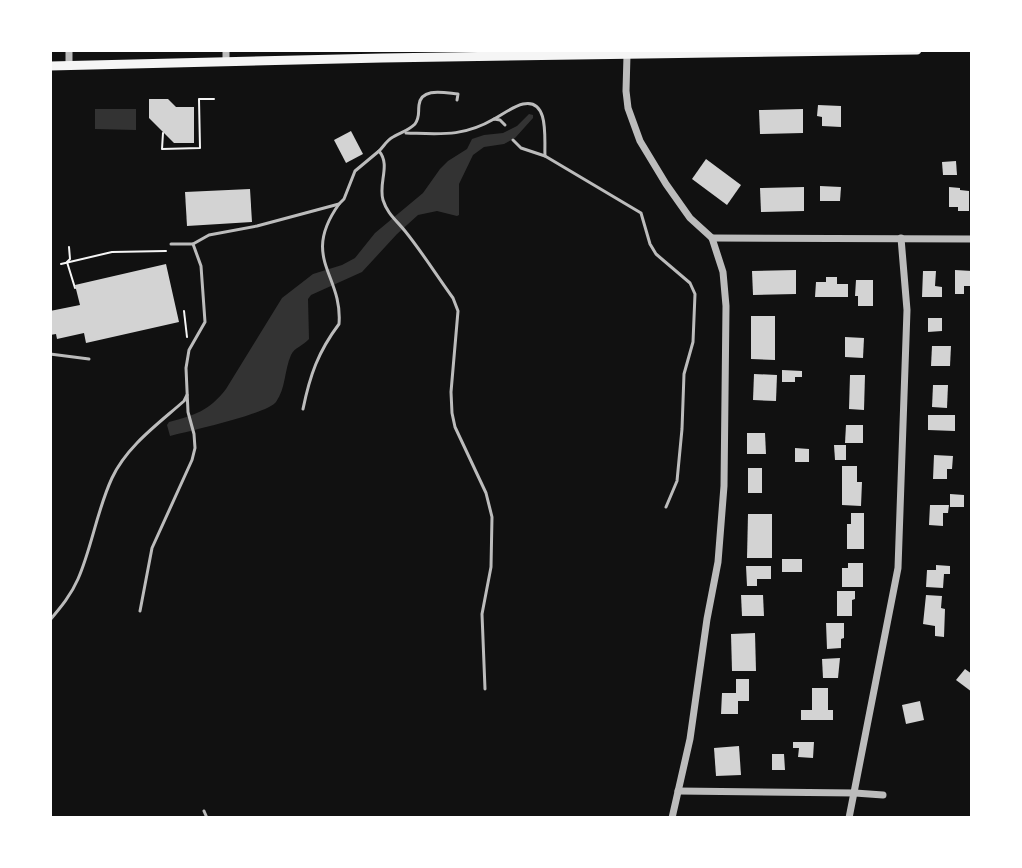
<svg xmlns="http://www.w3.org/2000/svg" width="1022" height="868" font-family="Cabin,sans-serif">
  <rect width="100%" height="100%" fill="#111"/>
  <g fill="#333">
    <path d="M95,109h41v21l-41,-1z"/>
    <path d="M529,114l4,1v3l-18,20 -11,6 -20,3 -11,8 -14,29v31l-2,1 -20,-5 -19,4 -21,19 -35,38 -51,23 -3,4 1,40c-6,7 -14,8 -18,16 -7,16 -5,33 -15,47 -9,12 -87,29 -106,34l-3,-11 2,-3c26,-7 40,-11 57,-33l56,-91 31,-24 29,-9 13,-7 20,-25 48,-40 17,-24 8,-8 19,-12 5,-10 12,-4 19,-2 14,-7z"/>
  </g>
  <g fill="#d3d3d3">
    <path d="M149,99h19l8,8h18v36h-20l-25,-25z"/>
    <path d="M818,105l23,1v21l-19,-1v-9l-5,-1z"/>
    <path d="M803,109v24l-43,1 -1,-24z"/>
    <path d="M351,131l12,23 -17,9 -12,-23z"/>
    <path d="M706,159l35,26 -14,20 -35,-26z"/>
    <path d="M956,161l1,14h-14l-1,-13z"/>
    <path d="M820,186l21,1 -1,14h-20z"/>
    <path d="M804,187v24l-43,1 -1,-24z"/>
    <path d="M949,187l11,1v2l9,1v20h-11v-4h-9z"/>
    <path d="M250,189l2,33 -65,4 -2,-34z"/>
    <path d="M166,264l13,58 -93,21 -2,-10 -27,6 -1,-5 -6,1v-24l30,-6 -5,-20z"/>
    <path d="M796,270v24l-43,1 -1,-24z"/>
    <path d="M955,270l17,1v15h-8v8h-9z"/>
    <path d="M923,271h13l-1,15 7,1v10h-20z"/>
    <path d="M826,277h11v7h11v13h-33l1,-15h10z"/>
    <path d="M856,280h17v26h-15v-10h-3z"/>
    <path d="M751,316h24v44l-24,-1z"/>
    <path d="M928,318h14v13l-14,1z"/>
    <path d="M845,337l19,1 -1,20 -18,-1z"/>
    <path d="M932,346h19l-1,20h-19z"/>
    <path d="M782,370l20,1v6h-7v5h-13z"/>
    <path d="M754,374l23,1 -1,26 -23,-1z"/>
    <path d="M850,375h15l-1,35 -15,-1z"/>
    <path d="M933,385h15l-1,23 -15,-1z"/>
    <path d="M928,415h27v16l-27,-1z"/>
    <path d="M846,425h17v18h-18z"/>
    <path d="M747,433h18l1,21h-19z"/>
    <path d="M834,445h12v15h-11z"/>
    <path d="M795,448l14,1v13h-14z"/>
    <path d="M934,455l19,1 -1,13h-5v10h-14z"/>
    <path d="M842,466h15v16h5l-1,24 -19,-1z"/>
    <rect x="748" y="468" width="14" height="25"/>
    <path d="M950,494l14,1v12h-14z"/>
    <path d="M930,505h19l-1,8h-5v13l-14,-1z"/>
    <path d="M851,513h13v36h-17v-25h4z"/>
    <path d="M748,514h24v44h-25z"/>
    <rect x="782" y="559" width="20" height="13"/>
    <path d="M848,563h15v24h-21v-19h6z"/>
    <path d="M936,565l14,1v8h-6l-1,14 -17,-1 1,-17h9z"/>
    <path d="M746,566h25v13h-14v7h-10z"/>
    <path d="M837,591h18v8l-3,1v16h-15z"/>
    <path d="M741,595h22l1,21h-22z"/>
    <path d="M926,595l16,1 -1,12 4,1 -1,28 -9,-1v-10l-12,-2z"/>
    <path d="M826,623h18v15l-3,1v9l-14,1z"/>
    <path d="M755,633l1,38h-24l-1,-37z"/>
    <path d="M840,658l-2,20h-15l-1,-19z"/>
    <path d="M965,669l7,5v18l-16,-12z"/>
    <path d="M736,679h13v22h-11v13h-17l1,-21h14z"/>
    <path d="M812,688h16v22h5v10h-32v-10h11z"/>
    <path d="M920,701l4,19 -18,4 -4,-19z"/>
    <path d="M793,742h21l-1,16 -15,-1 1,-9h-6z"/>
    <path d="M739,746l2,29 -25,1 -2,-28z"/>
    <path d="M772,754h12l1,16h-13z"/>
  </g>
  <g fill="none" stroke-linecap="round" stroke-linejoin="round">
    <g stroke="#f5f5f5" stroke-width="2">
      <path d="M163,133l-1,16 38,-1 -1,-49h15"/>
      <path d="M69,247l1,12 -3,3 8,26"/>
      <path d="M61,264l51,-12 54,-1"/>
      <path d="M184,311l3,26"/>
    </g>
    <g stroke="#bcbcbc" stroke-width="3">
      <path d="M494,119c9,-5 20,-13 29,-15 27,-6 21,37 22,52"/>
      <path d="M406,133c35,1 57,4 88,-14l6,1 5,5"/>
      <path d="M513,140l8,8 24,8 96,57 9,31 6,10 34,29 5,11 -2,48 -9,32 -2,55 -5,52 -11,26"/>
      <path d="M379,151c5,-5 8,-11 14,-14 8,-5 15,-6 22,-13 5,-7 3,-11 4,-19 2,-18 26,-12 39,-11l-1,6"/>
      <path d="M193,244l16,-9 48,-9 82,-22 5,-5 11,-28 24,-20c12,14 -1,32 4,49 4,13 13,20 22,31 17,21 32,45 48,67l5,13 -7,81 1,21 3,14 31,66 6,24 -1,50 -9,47 3,75"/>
      <path d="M50,354l39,5"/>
      <path d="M303,409c7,-34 15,-57 36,-85 4,-50 -39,-65 0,-120"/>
      <path d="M140,611l12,-63 40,-88 3,-12 -1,-14 -6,-22 -2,-44 3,-18 16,-28 -4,-56 -8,-22h-22"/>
      <path d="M50,620c11,-13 21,-25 28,-41 14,-32 19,-69 34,-101 15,-32 46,-54 72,-77l3,-6"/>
      <path d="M204,811l3,7"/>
    </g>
    <g stroke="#bcbcbc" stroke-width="7">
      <path d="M69,50v16"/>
      <path d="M226,50v12"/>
      <path d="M627,55l-1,36 2,17 12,33 26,43 24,34 22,20 11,34 3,34 -2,180 -6,76 -11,57 -17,120 -18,79"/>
      <path d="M712,238l260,1"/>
      <path d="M678,791l177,2 28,2"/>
      <path d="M849,818l49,-250 9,-258 -6,-72"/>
    </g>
    <path stroke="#f5f5f5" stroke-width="9" d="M50,66l332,-8 535,-8"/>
  </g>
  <rect width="1022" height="868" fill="none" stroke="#ffffff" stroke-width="104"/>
</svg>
